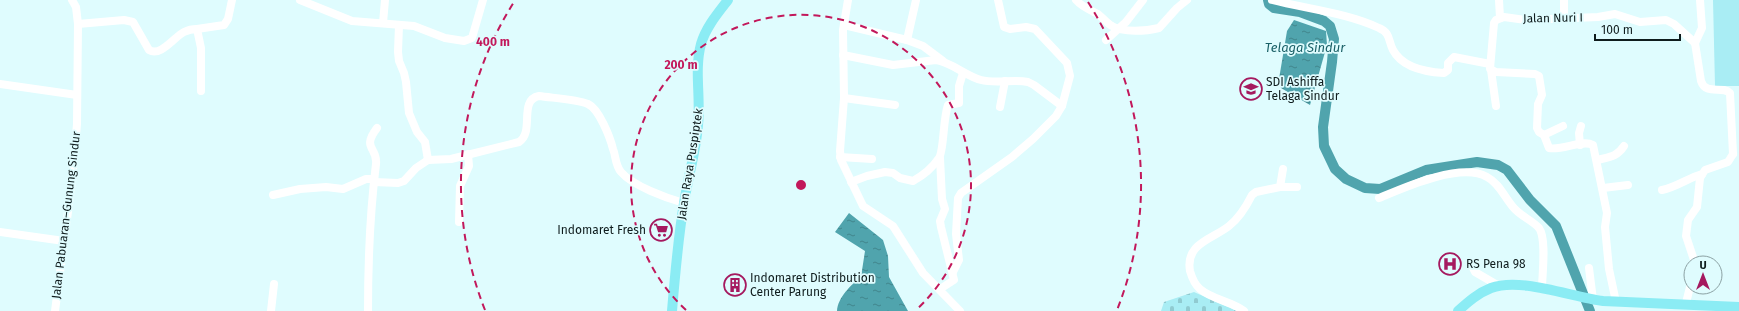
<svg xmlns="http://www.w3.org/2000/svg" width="1739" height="311" font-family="'Fira Sans',sans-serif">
  <defs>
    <pattern id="cemetery-stones" width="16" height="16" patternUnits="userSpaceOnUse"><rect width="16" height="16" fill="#a9edf4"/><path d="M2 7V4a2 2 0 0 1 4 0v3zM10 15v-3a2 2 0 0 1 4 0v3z" fill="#90cbd1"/></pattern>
    <pattern id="water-ripples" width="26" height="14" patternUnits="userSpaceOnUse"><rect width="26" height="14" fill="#50a4ad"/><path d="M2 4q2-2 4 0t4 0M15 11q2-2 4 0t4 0" fill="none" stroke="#41858c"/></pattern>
  </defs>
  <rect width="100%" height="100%" fill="#dffcfe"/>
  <path fill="#a9edf4" d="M1713,0h26v86h-24z"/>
  <path fill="url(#cemetery-stones)" d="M1194,292l43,19h-76l3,-9z"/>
  <g fill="url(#water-ripples)">
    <path d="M1294,20l32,11 1,14 -17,60 -29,-17 -2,-9 8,-48z"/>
    <path d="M849,213l34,27 5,16 1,21 19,34h-71c1,-14 14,-26 24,-34l4,-26 -30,-19z"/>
  </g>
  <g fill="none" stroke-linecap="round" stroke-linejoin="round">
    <path stroke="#50a4ad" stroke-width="10" d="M1268,0l1,4 5,4 26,4 24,9 6,5 4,13 -2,23 -9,65 1,19 11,23 11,10 19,9 15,1 46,-19 51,-8 21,3 9,5 23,30 26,26 34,85"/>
    <g stroke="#fff" stroke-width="8">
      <path d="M300,0l52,21 62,5 31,12 19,3 8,-3 11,-38"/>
      <path d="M848,0l-5,30 1,68 -4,53 1,9 22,46 30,20 30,47 37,38"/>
      <path d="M1076,0c6,7 14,10 22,14 5,4 9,9 14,12 11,7 35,5 47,2l18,-20 10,-8"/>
      <path d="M1272,0c35,9 75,13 107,28 12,5 9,13 14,22 9,17 33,22 51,23l4,-3v-7l6,-6 36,7"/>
      <path d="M1499,0l1,18"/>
      <path d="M1700,0l2,28 -7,15 6,38c5,15 21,4 29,12l3,61"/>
      <path d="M1564,17v-17"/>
      <path d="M383,23l2,-23"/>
      <path d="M78,24l46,-4 9,2 16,28c12,7 25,-13 35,-18 4,-2 9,-3 13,-3l4,19v43"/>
      <path d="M399,25l-1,27 1,9 5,12 2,9 3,31 8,19 8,10 3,18"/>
      <path d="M844,25l63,15 16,6 20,15"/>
      <path d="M197,29l27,-4 4,-6 4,-19"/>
      <path d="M907,40l9,-40"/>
      <path d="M1106,40l20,-18 17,-22"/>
      <path d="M843,55l50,10 43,-5c15,2 30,16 45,20 15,4 32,-1 47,2l6,3 28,21"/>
      <path d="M1491,70l5,36"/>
      <path d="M0,84l77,11"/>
      <path d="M844,98l51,7"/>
      <path d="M1000,107l5,-26"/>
      <path d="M1544,135l19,-9"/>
      <path d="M1580,145l-1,-12 2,-7"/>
      <path d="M840,157l32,2"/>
      <path d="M940,158l2,41 3,10 -5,12 1,6 13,53 -14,9"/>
      <path d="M1597,160c12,-3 20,-3 27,-14"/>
      <path d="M374,182l24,1 6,-2 12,-13 12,-8 23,-1 68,-17c16,-10 -1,-42 20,-46 13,2 37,3 49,8 11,5 22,33 25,45 3,7 2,16 8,23 12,14 45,26 63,31"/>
      <path d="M851,182l16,-6 18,-4 8,1 7,5 13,3c9,-5 20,-14 26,-23 5,-7 4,-40 9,-53l11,-2v-17l4,-13"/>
      <path d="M1280,187h17"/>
      <path d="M1603,188l25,-3"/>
      <path d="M1662,190c15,-3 26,-12 40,-16"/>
      <path d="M273,195l27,-6 26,-2 17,2 23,-10h8"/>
      <path d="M1379,198c26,-11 82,-36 108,-21 12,6 18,21 26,30 7,9 19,13 26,21 8,11 3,47 3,61"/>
      <path d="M459,222l1,-36 9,-20 -1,-12"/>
      <path d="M0,232l64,9"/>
      <path d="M1476,263l-3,5 2,4 24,14"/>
      <path d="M1695,263l-9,-27 2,-16 9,-13 3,-29 5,-8 23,-8 5,-8"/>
      <path d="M1589,268l4,32"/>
      <path d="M953,272l6,-12 -3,-26 2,-36 3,-5 51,-36 21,-18 23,-23 6,-10 8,-30 -3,-13 -32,-34 -9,-2 -16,2 -6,-2 -6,-27"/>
      <path d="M1616,302l-7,-33 -4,-42 2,-14 -14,-68c-11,-6 -31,6 -44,3l-5,-13 -5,-3 -2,-4 1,-24 4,-9 -3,-19 -4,-2 -39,-2 -6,-3 4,-46 2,-3 8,-3 22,3 72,-3 17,-3 25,8 26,-2 8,4 21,19"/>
      <path d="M1686,303l5,-20"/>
      <path d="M55,311l17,-130 5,-57 1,-100 -2,-17 -4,-7"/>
      <path d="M271,311l3,-27"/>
      <path d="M368,311c0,-49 2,-99 8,-147 2,-17 -15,-15 1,-36"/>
      <path d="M1244,311c-13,-10 -31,-11 -44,-22 -6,-5 -8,-11 -10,-18 -5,-28 23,-32 39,-45 9,-7 18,-21 23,-31l4,-3 24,-5 3,-18"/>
    </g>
    <g stroke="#8becf4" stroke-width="10">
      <path d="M672,311c3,-36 6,-73 12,-108 4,-26 12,-52 14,-78 3,-27 -4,-55 3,-81 5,-17 17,-31 27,-44"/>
      <path d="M1458,311c10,-9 20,-18 33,-23 30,-11 80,9 112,13l136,6"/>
    </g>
  </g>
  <g fill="none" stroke="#c2185b" stroke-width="2" stroke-dasharray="7 5">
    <path d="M686 310A170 170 0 1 1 916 310"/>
    <path d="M485 310A340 340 0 0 1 514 2M1088 2A340 340 0 0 1 1117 310"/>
  </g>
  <defs>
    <g id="school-ring" transform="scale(1.15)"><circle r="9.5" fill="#dffcfe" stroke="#a5195f" stroke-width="1.5"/><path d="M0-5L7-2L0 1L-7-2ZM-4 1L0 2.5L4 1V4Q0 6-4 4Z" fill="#a5195f"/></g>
    <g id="supermarket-ring" transform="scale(1.15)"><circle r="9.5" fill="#dffcfe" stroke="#a5195f" stroke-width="1.5"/><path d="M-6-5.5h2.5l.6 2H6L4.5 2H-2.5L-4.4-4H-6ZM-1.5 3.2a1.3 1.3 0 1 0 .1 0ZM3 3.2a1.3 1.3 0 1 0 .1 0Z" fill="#a5195f"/></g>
    <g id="hospital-ring" transform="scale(1.15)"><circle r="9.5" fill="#dffcfe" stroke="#a5195f" stroke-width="1.5"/><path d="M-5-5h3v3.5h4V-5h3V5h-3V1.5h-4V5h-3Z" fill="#a5195f"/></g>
    <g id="building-ring" transform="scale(1.15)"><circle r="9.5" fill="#dffcfe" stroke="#a5195f" stroke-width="1.5"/><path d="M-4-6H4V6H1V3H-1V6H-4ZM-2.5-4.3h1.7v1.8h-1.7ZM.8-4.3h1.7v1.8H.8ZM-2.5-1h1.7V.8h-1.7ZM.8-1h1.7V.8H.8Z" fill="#a5195f"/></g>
  </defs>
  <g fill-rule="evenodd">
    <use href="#school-ring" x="1251" y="89"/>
    <use href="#supermarket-ring" x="661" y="230"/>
    <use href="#hospital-ring" x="1450" y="264"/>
    <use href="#building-ring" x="735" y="285"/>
  </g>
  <g text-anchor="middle" stroke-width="3.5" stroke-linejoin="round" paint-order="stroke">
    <g font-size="12" fill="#0f1c1d" stroke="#dffcfe">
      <text transform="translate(1553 18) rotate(-1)" y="4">Jalan Nuri I</text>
      <text transform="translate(690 164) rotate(-81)" y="4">Jalan Raya Puspiptek</text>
      <text transform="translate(66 215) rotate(-83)" y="4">Jalan Pabuaran–Gunung Sindur</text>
    </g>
    <g font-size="12" fill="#0f1c1d" stroke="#dffcfe" text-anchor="start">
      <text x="1266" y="86">SDI Ashiffa<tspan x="1266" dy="14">Telaga Sindur</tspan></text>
      <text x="646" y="234" text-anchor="end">Indomaret Fresh</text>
      <text x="1466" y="268">RS Pena 98</text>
      <text x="750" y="282">Indomaret Distribution<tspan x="750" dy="14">Center Parung</tspan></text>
    </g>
    <g font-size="13" font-style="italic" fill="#195f66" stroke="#dffcfe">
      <text x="1305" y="52">Telaga Sindur</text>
    </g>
  </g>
  <circle cx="801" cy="185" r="6" fill="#c2185b" stroke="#dffcfe" stroke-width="2"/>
  <g font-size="12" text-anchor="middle" font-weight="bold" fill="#c2185b" stroke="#dffcfe" stroke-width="3.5" stroke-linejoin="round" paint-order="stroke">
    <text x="493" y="46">400 m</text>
    <text x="681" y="69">200 m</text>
  </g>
  <g transform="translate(1703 275)"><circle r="19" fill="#dffcfe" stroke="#8ca2a4"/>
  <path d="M0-3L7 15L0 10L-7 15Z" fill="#a5195f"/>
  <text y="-6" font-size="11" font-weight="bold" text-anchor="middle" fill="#0f1c1d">U</text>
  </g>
  <path d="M1595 34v6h85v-6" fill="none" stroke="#0f1c1d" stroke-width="2"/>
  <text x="1601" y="34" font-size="12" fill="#0f1c1d" stroke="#dffcfe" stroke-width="3" paint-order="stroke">100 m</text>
</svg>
